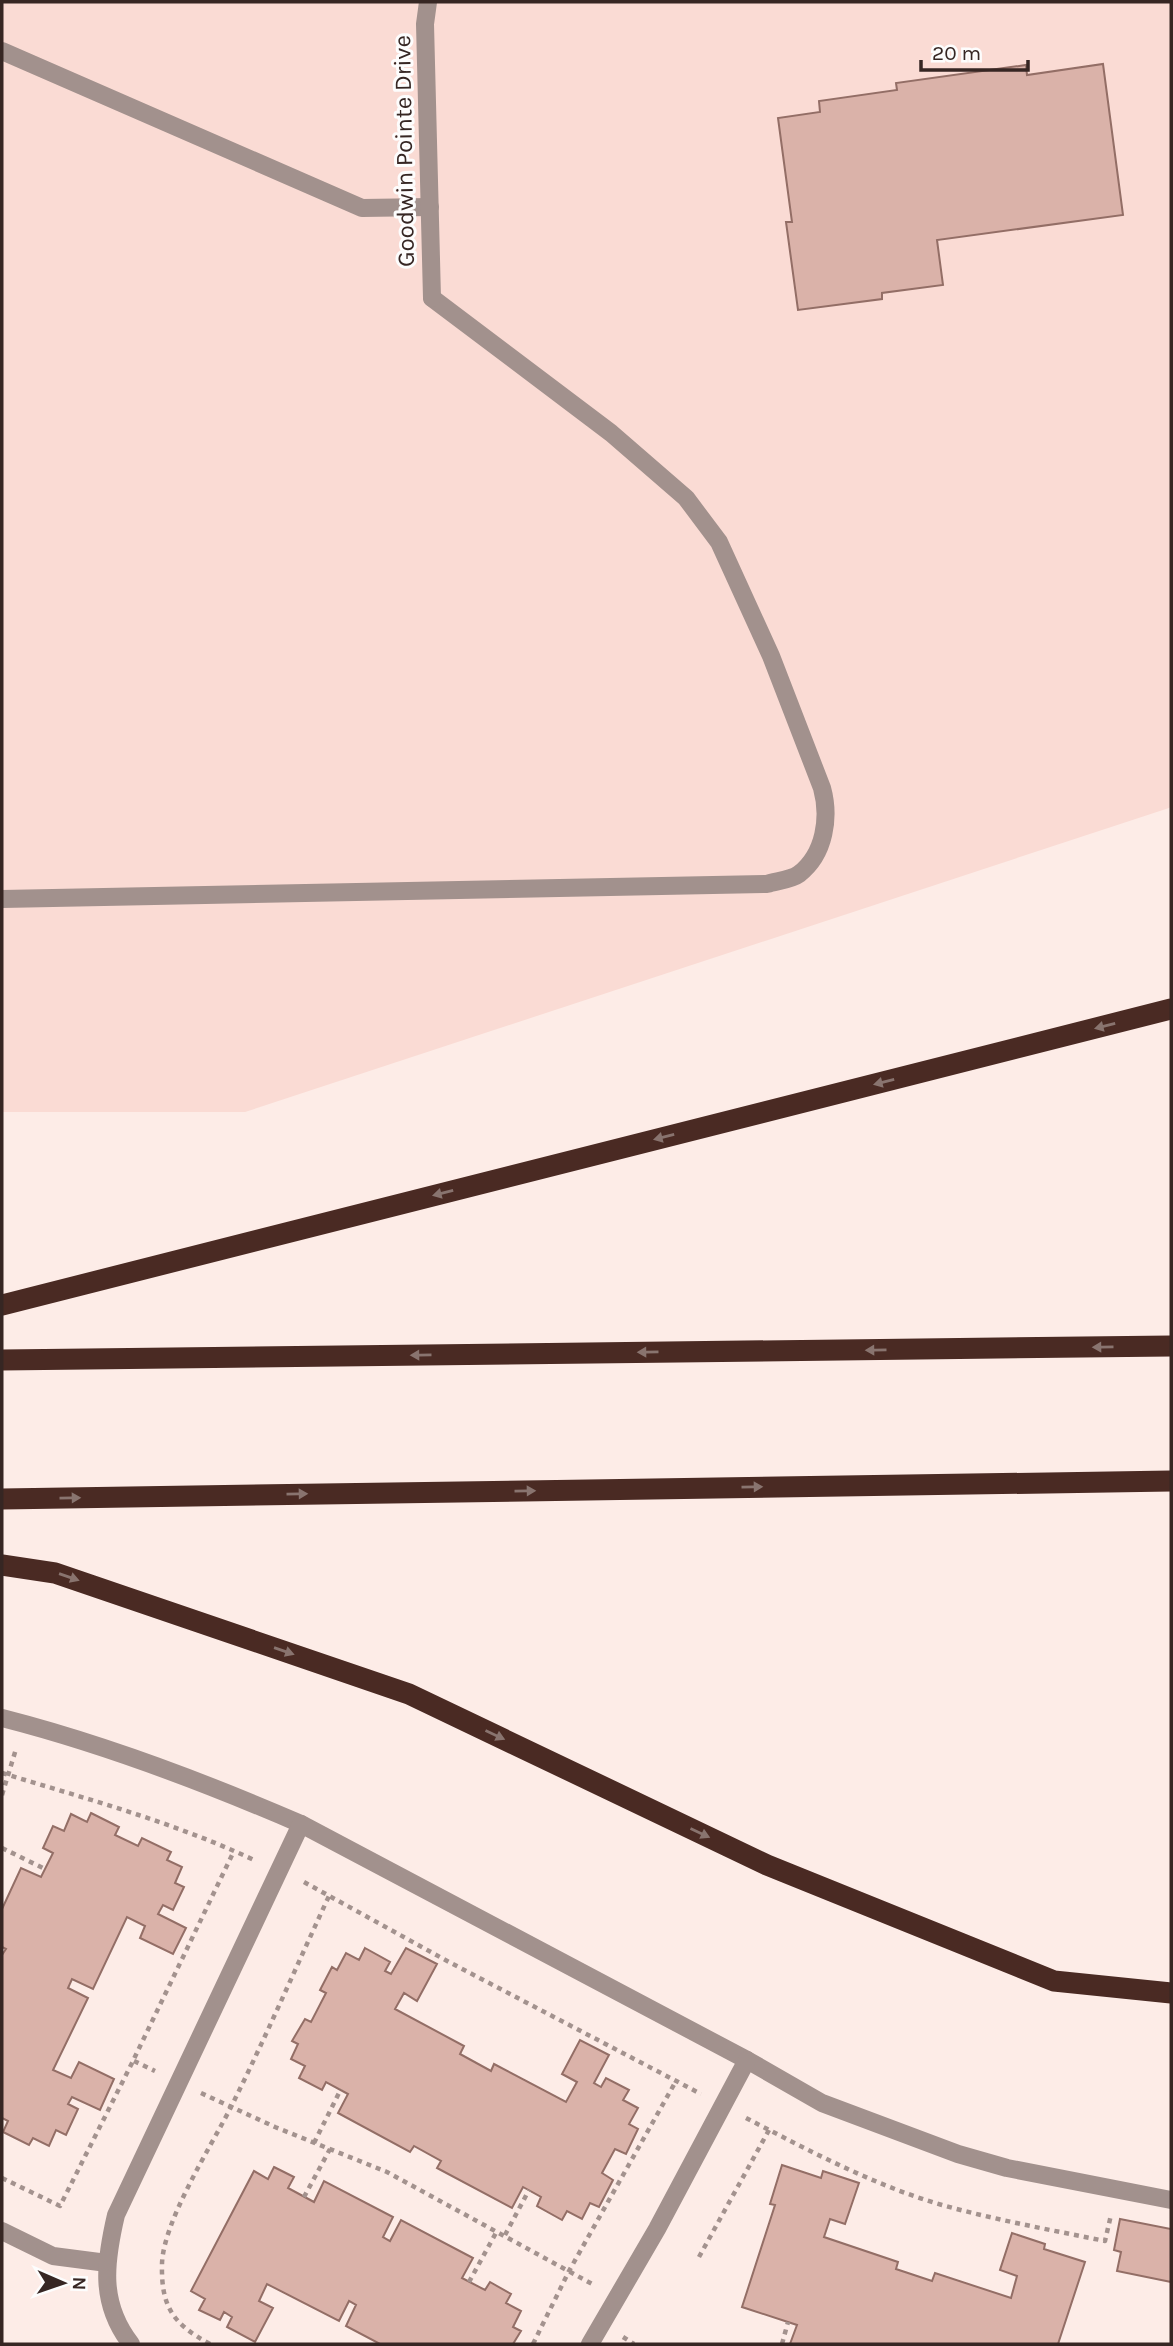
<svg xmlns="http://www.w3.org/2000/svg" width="1173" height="2346" font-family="Karla,sans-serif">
  <rect width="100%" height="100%" fill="#fdece7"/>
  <path fill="#fadbd4" d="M2,2h1169v804l-2,2 -924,304h-243z"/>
  <g fill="#dab2a9" stroke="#936e66" stroke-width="2">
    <path d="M1103,64l20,151 -186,25 6,45 -61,8v6l-84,11 -12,-88h6l-14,-104 42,-6 -1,-11 78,-11 -1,-7 130,-18 1,10z"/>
    <path d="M91,1813l28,14 -4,8 23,11 4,-8 29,14 -4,8 15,7 -7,16 9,4 -11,23 -10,-5 -5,9 28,14 -13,26 -33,-16 5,-12 -18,-9 -34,72 -21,-10 -4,9 20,10 -35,72 18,8 8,-16 35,17 -14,31 -28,-13 -4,7 10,5 -12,26 -10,-5 -7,16 -16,-8 -4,7 -26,-13 5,-11 -6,-3v-163l4,-6 -4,-2v-38l19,-41 20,9 12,-24 -10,-5 10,-22 11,5 7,-17 16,8z"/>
    <path d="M365,1948l25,14 -5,9 6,3 15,-26 31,16 -20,37 -13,-8 -9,16 69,37 -4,8 31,17 3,-7 72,38 11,-20 -15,-8 18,-34 29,15 -15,28 7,4 5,-9 23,12 -6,10 15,8 -9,16 9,5 -12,25 -11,-5 -13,24 11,7 -14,27 -9,-4 -8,16 -15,-8 -5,9 -25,-14 4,-9 -18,-10 -11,21 -75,-40 4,-7 -27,-15 -4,6 -72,-39 10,-19 -22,-12 -4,8 -23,-12 6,-12 -14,-7 7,-15 -6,-3 13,-22 6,3 15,-29 -6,-3 12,-23 5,3 9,-17 13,7z"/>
    <path d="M782,2165l39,13 2,-7 36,12 -14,41 -15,-5 -6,18 74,25 -2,7 36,12 3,-8 76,25 6,-22 -17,-6 12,-37 33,11 -1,5 41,13 -27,82h-268l7,-19 -55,-18 33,-102 -5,-1z"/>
    <path d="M274,2167l20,10 -6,11 26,14 10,-21 69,36 -10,20 7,4 11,-21 72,38 -11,20 23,12 5,-8 21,12 -5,9 15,8 -8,16 8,4 -8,13h-133l-34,-18 10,-21 -7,-4 -10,20 -72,-37 -8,17 14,7 -18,34 -28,-15 5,-10 -8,-5 -4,8 -21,-10 6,-11 -14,-8 63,-120 14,8z"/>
    <path d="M1120,2219l51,10v53l-54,-11 4,-19 -7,-2z"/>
  </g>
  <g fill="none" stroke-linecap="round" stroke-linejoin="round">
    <g stroke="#a3928e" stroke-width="4.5" stroke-dasharray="5 5" stroke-linecap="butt">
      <path d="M2,1773c85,26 171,49 252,87"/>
      <path d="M2,1795l14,-46"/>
      <path d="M2,1848l43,21"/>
      <path d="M304,1882l145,80 252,132"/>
      <path d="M134,2061l21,10"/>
      <path d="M201,2093l74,34 112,45 207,113"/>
      <path d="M746,2118c64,33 127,67 196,87 54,15 109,25 163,36l6,-26"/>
      <path d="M314,2143l27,-54"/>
      <path d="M2,2178l58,28 72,-143 102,-212"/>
      <path d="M304,2197l26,-48"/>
      <path d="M505,2235l24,-45"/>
      <path d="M699,2257l70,-127"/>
      <path d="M469,2282l28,-51"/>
      <path d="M623,2337l11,7"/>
      <path d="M210,2344c-37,-20 -49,-37 -48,-80 1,-42 48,-116 68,-155 35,-70 66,-142 99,-213"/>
      <path d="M533,2344l36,-73 107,-190"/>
      <path d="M782,2344l6,-22"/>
    </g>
    <g stroke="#a2918d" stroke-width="18">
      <path d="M2,51l360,157 68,-1"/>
      <path d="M2,899l765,-15c9,-3 24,-4 32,-10 26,-20 31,-57 23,-86l-51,-132 -52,-114 -33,-44 -75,-65 -179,-135"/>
      <path d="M2,1718c102,26 202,64 299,106"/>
      <path d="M2,2231l51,25 54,7"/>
      <path d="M131,2344c-32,-41 -26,-82 -15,-129l185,-391 446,236 75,43 136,51 49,14 164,32"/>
      <path d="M590,2344l67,-115 90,-169"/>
    </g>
    <path stroke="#a2918d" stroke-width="18" d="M428,2l-3,22 7,274"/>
    <g stroke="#4a2a23" stroke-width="21">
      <path d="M2,1305l1169,-296"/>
      <path d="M2,1360l1169,-14"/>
      <path d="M2,1499l1169,-18"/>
      <path d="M2,1565l53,8 354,121 358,171 287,116 117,12"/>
    </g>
  </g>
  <defs><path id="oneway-solid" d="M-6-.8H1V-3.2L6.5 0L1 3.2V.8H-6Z" transform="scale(1.75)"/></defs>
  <g fill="#89746f">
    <use href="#oneway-solid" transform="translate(1105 1026) rotate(166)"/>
    <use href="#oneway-solid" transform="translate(884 1082) rotate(166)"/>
    <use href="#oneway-solid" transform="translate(664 1137) rotate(166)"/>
    <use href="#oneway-solid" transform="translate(443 1193) rotate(166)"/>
    <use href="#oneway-solid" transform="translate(1103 1347) rotate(179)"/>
    <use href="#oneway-solid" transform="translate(876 1350) rotate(179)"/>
    <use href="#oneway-solid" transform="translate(648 1352) rotate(179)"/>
    <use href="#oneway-solid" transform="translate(421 1355) rotate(179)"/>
    <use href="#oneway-solid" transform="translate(752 1487) rotate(-1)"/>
    <use href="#oneway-solid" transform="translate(525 1491) rotate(-1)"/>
    <use href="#oneway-solid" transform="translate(297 1494) rotate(-1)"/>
    <use href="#oneway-solid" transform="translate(70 1498) rotate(-1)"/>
    <use href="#oneway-solid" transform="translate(69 1577) rotate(19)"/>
    <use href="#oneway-solid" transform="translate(284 1651) rotate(19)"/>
    <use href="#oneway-solid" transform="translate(495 1735) rotate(25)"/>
    <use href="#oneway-solid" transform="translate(700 1833) rotate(25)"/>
  </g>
  <g text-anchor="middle" stroke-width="6" stroke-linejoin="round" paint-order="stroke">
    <g font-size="24" fill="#362623" stroke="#fdfdfd">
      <text transform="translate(404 151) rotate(-91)" y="8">Goodwin Pointe Drive</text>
    </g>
  </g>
  <rect width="1173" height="2346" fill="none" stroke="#362623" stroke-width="7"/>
  <g transform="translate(63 2283) rotate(92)" stroke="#fdfdfd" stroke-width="5" paint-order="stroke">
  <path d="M0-5L12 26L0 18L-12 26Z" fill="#362623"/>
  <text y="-10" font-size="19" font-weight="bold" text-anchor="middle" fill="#362623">N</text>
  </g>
  <path d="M921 60v10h107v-10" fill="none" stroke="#362623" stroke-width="3.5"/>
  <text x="932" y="60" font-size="21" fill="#362623" stroke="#fdfdfd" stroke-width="5" paint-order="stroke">20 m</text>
</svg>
